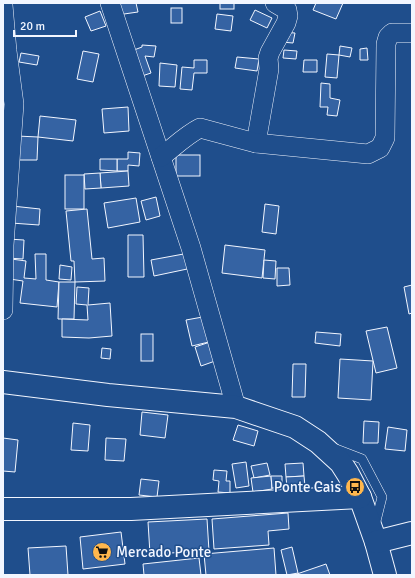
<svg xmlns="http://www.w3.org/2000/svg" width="415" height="578" font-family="Signika,sans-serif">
  <rect width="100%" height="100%" fill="#1f4e8c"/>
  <g fill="#3563a3" stroke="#f2f6ff">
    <path d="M115,3h21l2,9 -21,3z"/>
    <rect x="220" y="3" width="14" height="6"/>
    <path d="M316,3h27l-7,16 -23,-9z"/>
    <rect x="171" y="8" width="11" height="15"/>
    <path d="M255,10l17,8 -5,10 -17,-8z"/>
    <path d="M100,11l6,15 -15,5 -6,-14z"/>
    <path d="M217,14l16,2 -2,15 -16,-2z"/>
    <path d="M282,32l13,1 -2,10 -12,-1z"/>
    <path d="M142,45l14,1 -2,11 -9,-1 6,17 -9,3 -8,-26 8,-3z"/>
    <path d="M340,46l12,2 -2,9 -11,-2z"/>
    <path d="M367,48l1,12h-8v-11z"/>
    <path d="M284,50l13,1 -1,8 -13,-1z"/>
    <path d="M83,51l16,3 -6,28 -16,-3z"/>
    <path d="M21,53l18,3 -2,9 -18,-3z"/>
    <path d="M327,54l12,1 -2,23 -12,-1z"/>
    <path d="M237,57l22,2 -2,12 -22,-3z"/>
    <path d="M194,60h13v13h-13l-2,17 -12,-1 2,-22 12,1z"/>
    <path d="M304,60h13v12h-14z"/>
    <path d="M160,63l17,2 -2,22 -16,-1z"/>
    <path d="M321,83l9,1v14l10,2 -3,16 -10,-1 1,-8h-8z"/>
    <path d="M128,107l1,24 -25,2 -2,-24z"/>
    <path d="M40,116l36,4 -3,21 -35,-4z"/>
    <path d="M17,136l21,1 -1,23h-21z"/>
    <path d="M128,152l12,1 -1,13 -11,-1v6h-11v-12h11z"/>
    <rect x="176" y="155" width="24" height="21"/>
    <path d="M100,159h17v12l-17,-1z"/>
    <path d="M128,171l1,15 -28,2 -1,-15z"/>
    <path d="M100,173l1,15 -16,1 -1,-15z"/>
    <rect x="65" y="175" width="19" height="34"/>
    <path d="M156,197l4,19 -14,4 -5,-19z"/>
    <path d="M136,198l4,24 -32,6 -4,-25z"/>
    <path d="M265,204l14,2 -3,28 -14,-2z"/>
    <path d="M12,206l28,3 -1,16 -28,-2z"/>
    <path d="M87,209l5,50 12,-1 1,23 -30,1 -1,-21h-3l-5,-50z"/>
    <path d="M128,235h15l1,42h-16z"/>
    <path d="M8,239l16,1 -1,19 -16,-1z"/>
    <path d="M225,245l40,5 -3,28 -40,-5z"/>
    <path d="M189,253l3,15 -38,8 -3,-16z"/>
    <path d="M35,254h11v26l13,2 -2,25 -37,-4 3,-22 -20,-3 1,-20 22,3 -2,17 12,1z"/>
    <path d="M264,260l12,1 -1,18 -12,-1z"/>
    <path d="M60,265l12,2 -1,13 -12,-1z"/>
    <path d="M277,268h12l1,17 -13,1z"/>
    <path d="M59,282h16l-1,37h-16z"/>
    <path d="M412,285v28l-3,1 -5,-27z"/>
    <path d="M77,287l12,1 -1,17 22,-2 2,33 -23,2 -27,-1v-18l26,1 -1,-15 -11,-1z"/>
    <path d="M208,316l5,25 -21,5 -6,-26z"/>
    <path d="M387,327l10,41 -21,5 -10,-42z"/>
    <path d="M316,332l25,2 -1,12 -25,-3z"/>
    <rect x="141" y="334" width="12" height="27"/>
    <path d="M213,341l5,19 -17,6 -6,-19z"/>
    <path d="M102,348l9,1 -1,10 -9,-1z"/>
    <path d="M340,359l33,2 -2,39 -33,-2z"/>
    <path d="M293,364h13l-1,33h-13z"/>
    <path d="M142,412l26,3 -3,23 -25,-3z"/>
    <path d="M364,421l15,1 -1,21h-15z"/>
    <path d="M73,423l17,2 -2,26 -17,-1z"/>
    <path d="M238,425l20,6 -4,15 -21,-6z"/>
    <path d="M388,427l19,3 -2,21 -20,-2z"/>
    <path d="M3,438l15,2 -3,32 -12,-1z"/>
    <path d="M106,438l20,1 -2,22 -19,-1z"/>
    <path d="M246,462l3,24 -13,2 -4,-24z"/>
    <path d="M267,463l3,12 -16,3 -3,-12z"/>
    <path d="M303,463l1,13 -18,1 -1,-13z"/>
    <path d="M214,470l13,1 -1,10h4v12l-12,-1 1,-11 -6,-1z"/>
    <path d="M271,476l1,13 -19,3 -2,-14z"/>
    <path d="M271,476h11v12h-10z"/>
    <path d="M304,476l1,10 -18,2 -1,-11z"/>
    <path d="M141,479l18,2 -2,16 -18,-2z"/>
    <path d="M288,513l1,16 -21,2 1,14 -55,4 -2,-30z"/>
    <path d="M207,519l2,32 -59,3 -2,-32z"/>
    <path d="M121,532l4,32 -42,5 -3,-32z"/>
    <path d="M66,546l2,29h-38l-2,-27z"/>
    <path d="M292,547l6,26 -11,2 -6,-25z"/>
    <path d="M274,548l2,27h-70l-2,-21z"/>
    <path d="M199,558l2,17h-57l-1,-11z"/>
    <path d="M326,564l4,11h-36z"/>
  </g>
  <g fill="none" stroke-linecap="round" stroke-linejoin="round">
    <g stroke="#f2f6ff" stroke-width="10">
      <path id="service" d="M336,449l26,10 20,38 -7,28"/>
    </g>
    <g stroke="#f2f6ff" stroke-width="20">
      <g id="minor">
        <path d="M110,3l81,245 45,159"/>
        <path d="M3,5l4,46 7,53 -10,141 -1,65"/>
        <path d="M256,143l13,-74 -1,-11 2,-6 16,-29 2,-7 -1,-6 -12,-7"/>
        <path d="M161,157c13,-10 25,-22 39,-29l56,15 112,11 12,-6 5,-10 1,-94 2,-7 4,-4h20"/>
      </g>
    </g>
    <g stroke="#f2f6ff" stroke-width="24">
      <g id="tertiary">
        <path d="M3,382l105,13 128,12 59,20 23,15 23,21 7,11 12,23 16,45 9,33"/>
        <path d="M3,509h128l229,-12"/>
        <path d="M376,542l36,-9"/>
      </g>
    </g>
    <use href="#service" stroke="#1f4e8c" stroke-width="9"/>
    <use href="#minor" stroke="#1f4e8c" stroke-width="19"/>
    <use href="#tertiary" stroke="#1f4e8c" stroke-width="22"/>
  </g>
  <defs>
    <g id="bus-disc" transform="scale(1)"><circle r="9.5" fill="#ffb74d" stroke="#1f4e8c"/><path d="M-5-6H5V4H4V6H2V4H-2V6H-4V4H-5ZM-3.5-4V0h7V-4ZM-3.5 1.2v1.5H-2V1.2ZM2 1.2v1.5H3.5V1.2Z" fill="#111"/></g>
    <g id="supermarket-disc" transform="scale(1)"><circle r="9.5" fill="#ffb74d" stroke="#1f4e8c"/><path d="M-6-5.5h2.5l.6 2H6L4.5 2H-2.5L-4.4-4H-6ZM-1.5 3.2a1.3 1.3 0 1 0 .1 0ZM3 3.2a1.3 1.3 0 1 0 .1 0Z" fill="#111"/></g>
  </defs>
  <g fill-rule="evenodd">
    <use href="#bus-disc" x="355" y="487"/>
    <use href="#supermarket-disc" x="102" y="552"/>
  </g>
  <g text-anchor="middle" stroke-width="3" stroke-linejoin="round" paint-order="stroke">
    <g font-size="15" fill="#f2f6ff" stroke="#1f4e8c" text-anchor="end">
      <text x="341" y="492">Ponte Cais</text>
      <text x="116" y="557" text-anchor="start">Mercado Ponte</text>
    </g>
  </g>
  <rect width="415" height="578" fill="none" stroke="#f2f6ff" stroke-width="8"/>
  <path d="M14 30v6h62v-6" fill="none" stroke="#f2f6ff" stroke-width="2"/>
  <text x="20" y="30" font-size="12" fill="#f2f6ff" stroke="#1f4e8c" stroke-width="3" paint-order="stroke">20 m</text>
</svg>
